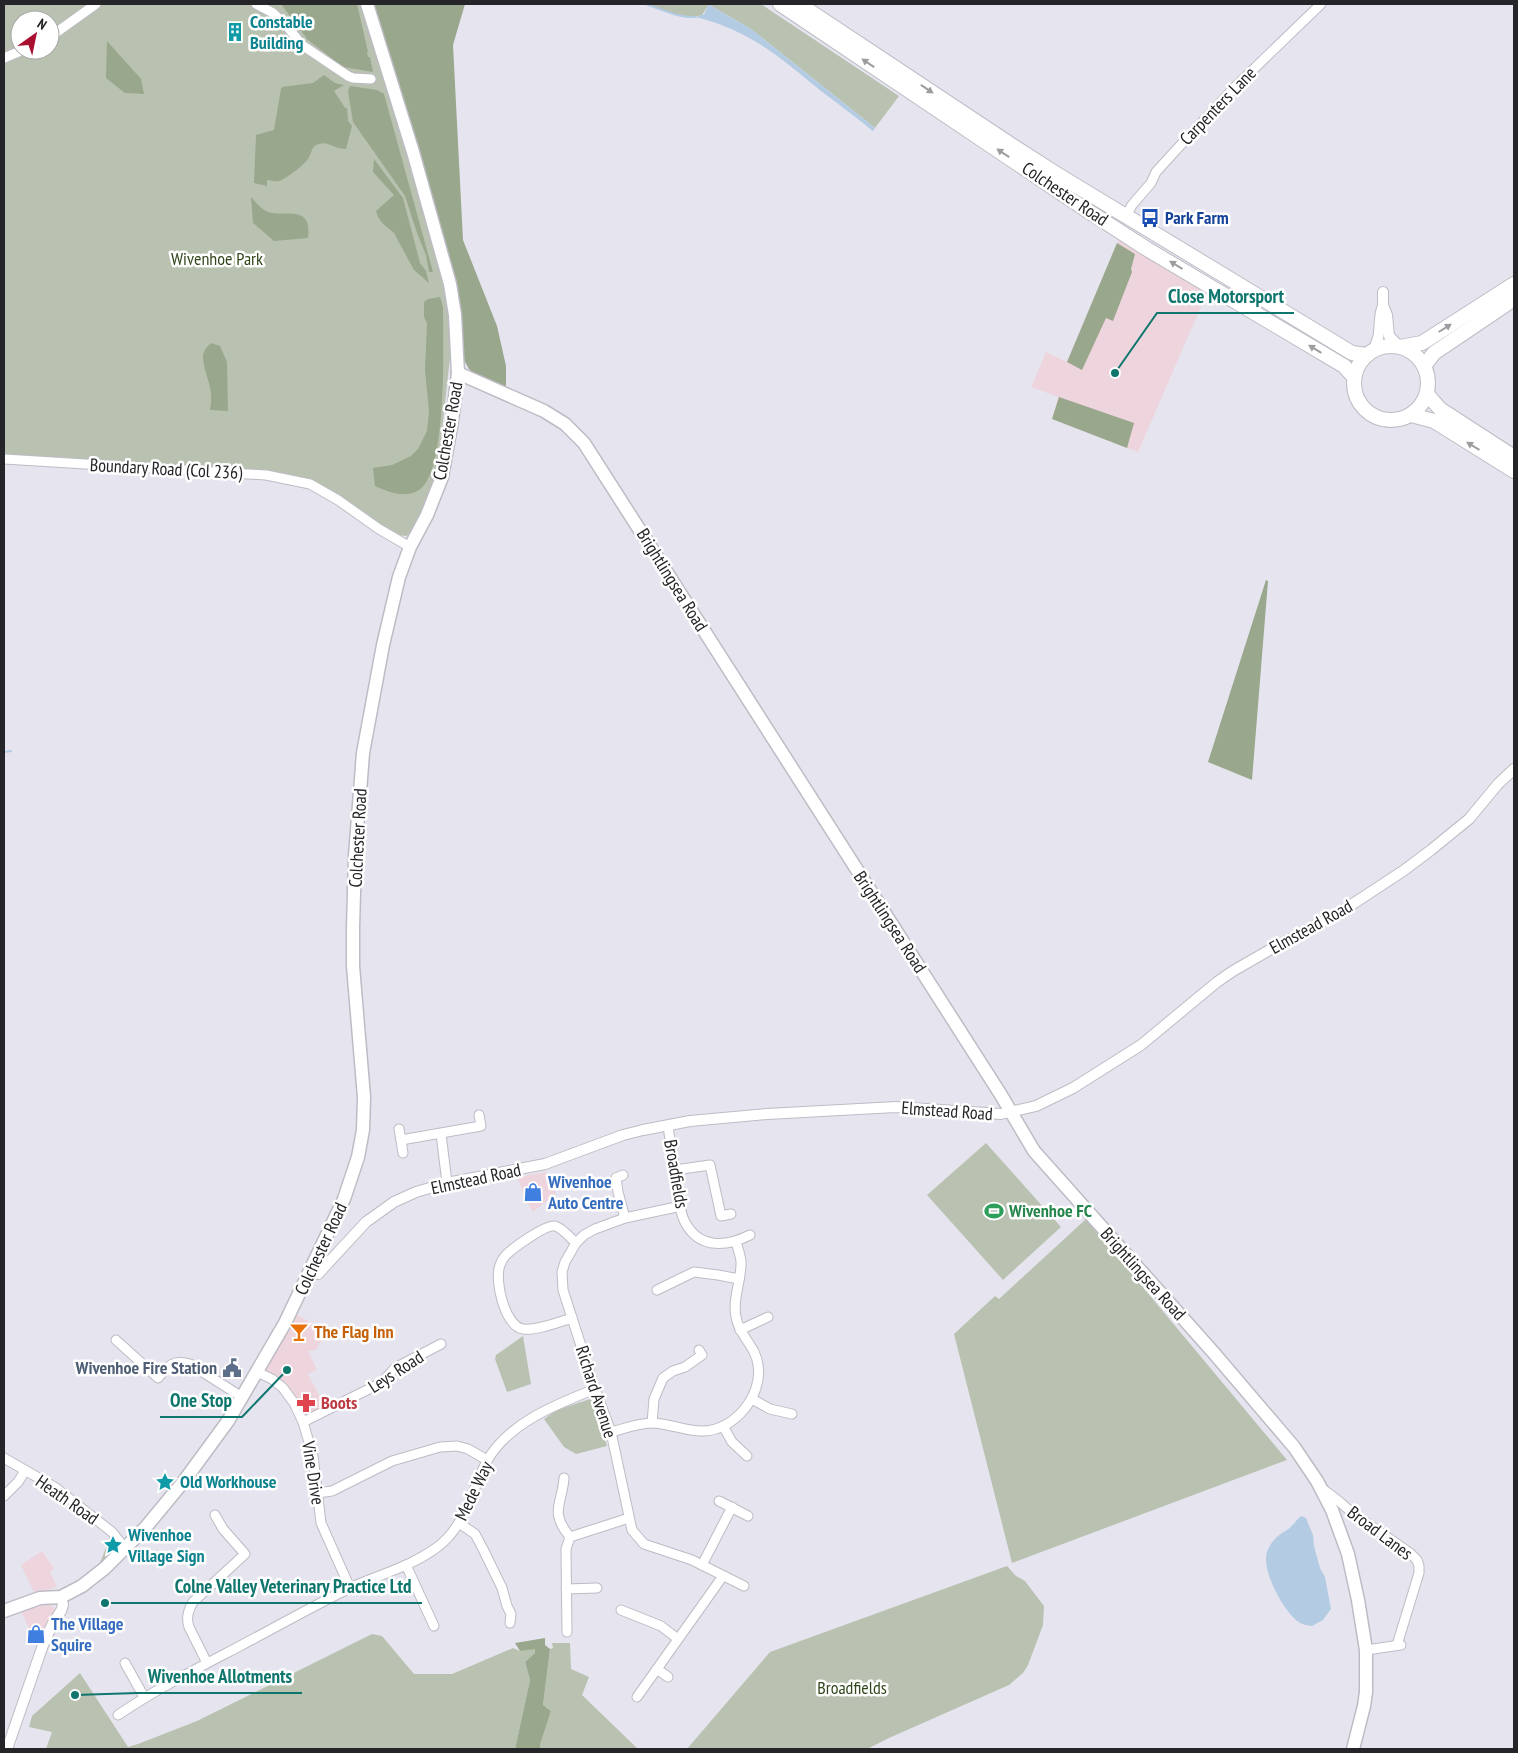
<svg xmlns="http://www.w3.org/2000/svg" width="1518" height="1753" font-family="'PT Sans Narrow',sans-serif">
  <rect width="100%" height="100%" fill="#e6e5ef"/>
  <g fill="#eed5dd">
    <path d="M1122,232l88,54 -72,166 -86,-33 6,-22 -27,-10 15,-35 21,10z"/>
    <path d="M547,1172l9,22 -23,18 -6,-10 -10,-25z"/>
    <path d="M294,1313l28,16 -2,4 4,3 -8,14 -8,1 9,19 -9,4 20,38 -22,11 -8,-17 -36,-35z"/>
    <path d="M42,1551l12,17 -4,4 7,14 -21,10 -15,-31z"/>
    <path d="M49,1604l6,5 -16,33 -4,-1 -14,-30z"/>
  </g>
  <g fill="#b9c2b0" fill-rule="evenodd">
    <path d="M4,4h358l21,72 25,74 28,96 14,64 2,30 -16,145 -14,31 -15,20 -12,-1 -57,-35 -51,-22 -283,-19zM20,20h30v30h-30z"/>
    <path d="M645,4h64l-7,11c-20,6 -38,-5 -57,-11z"/>
    <path d="M712,4h49l138,92 -24,32 -124,-99 -40,-23z"/>
    <path d="M986,1143l75,84 -58,53 -76,-85z"/>
    <path d="M1086,1219l201,241 -275,103 -58,-229 41,-38 4,3z"/>
    <path d="M523,1336l8,48 -24,8 -12,-33 1,-4z"/>
    <path d="M593,1398l14,48 -31,8 -12,-7 -20,-28 13,-9z"/>
    <path d="M110,1538l4,6 1,7 -16,14z"/>
    <path d="M1007,1566l9,10 9,5 19,25 -1,19 -15,40 -5,8 -14,12 -120,53 -22,11h-180l83,-97z"/>
    <path d="M372,1634l10,2 32,38h38l61,-26 7,3 15,-3v5l-10,9 5,18 -15,69h-469l6,-17 -23,-5 3,-11 48,-43 48,74 10,-3 59,-23z"/>
    <path d="M552,1643h18l1,26 18,8 -7,18 56,54h-97l-1,-4 11,-34 -8,-6 7,-56 3,-1z"/>
  </g>
  <g fill="#99a78c">
    <path d="M281,4h76l11,48h-1l1,5h2l3,15 -30,-5 -35,-27z"/>
    <path d="M373,4h92l-12,41 10,195 34,86 9,40v23l-27,-11 -10,-9 -5,-9 -4,-56 -6,-29z"/>
    <path d="M107,41l34,38 3,15 -19,-1 -19,-15z"/>
    <path d="M324,75l11,8 9,2 -10,6 11,17h2l1,13 4,5 -6,23c-13,0 -17,-8 -27,-5 -8,2 -7,9 -11,15 -3,5 -22,20 -29,22 -3,1 -8,-1 -12,-1v6l-13,-3 2,-48 18,-5 7,-41 1,-2 31,-4z"/>
    <path d="M350,86l27,4 7,4 49,178h-4l-3,-17 -9,-22 -12,-37 -52,-74 -5,-31z"/>
    <path d="M374,159l29,39 17,65 6,8 3,12 -15,-13 -20,-37 -11,-9 -5,-7 -2,-6 18,-16 -21,-23z"/>
    <path d="M251,197c4,4 9,11 15,14 15,8 47,-9 42,27l-34,3 -21,-18z"/>
    <path d="M1117,243l18,11 -4,15 1,3 -19,49 -7,-3 -24,52 -15,-8z"/>
    <path d="M440,297l3,10c0,34 5,165 -24,183 -14,9 -31,2 -44,-4l-2,-18 19,-3 19,-9 7,-7 9,-18 2,-20 -4,-41 2,-47 -3,-6v-15l4,-3z"/>
    <path d="M211,343l9,3 7,16 1,49 -18,-1c5,-23 -6,-34 -7,-53 0,-6 4,-10 8,-14z"/>
    <path d="M1059,397l75,26 -7,25 -75,-29z"/>
    <path d="M1266,580l2,1 -16,199 -44,-18z"/>
    <path d="M545,1638v7l5,4 -7,56 8,6 -11,34 1,4h-26l15,-69 -5,-18 10,-9v-4l-15,2 -5,-8z"/>
  </g>
  <g fill="#b4cce3">
    <path d="M709,4h3l-1,2 40,23 124,99 -2,3c-17,-14 -35,-27 -52,-40 -44,-36 -69,-59 -125,-74l8,-3z"/>
    <path d="M1301,1516l5,2 7,17 1,11 6,22 5,9 6,32 -8,11 -11,6c-7,-1 -12,-2 -17,-7 -13,-11 -34,-50 -28,-67 4,-11 11,-17 20,-22 6,-4 9,-10 14,-14z"/>
  </g>
  <g fill="none" stroke-linecap="round" stroke-linejoin="round">
    <g stroke="#b4cce3" stroke-width="2">
      <path d="M645,4c17,5 32,14 51,13"/>
      <path d="M4,752l7,-1"/>
    </g>
    <g stroke="#bdbcc5" stroke-width="11">
      <g id="minor">
        <path d="M256,4l17,9 13,12 16,20 46,31 5,2 18,1"/>
        <path d="M50,37l46,-33"/>
        <path d="M4,58l19,-8"/>
        <path d="M1126,216l6,-11 19,-22 5,-11 21,-23 58,-62 86,-83"/>
        <path d="M4,459l262,16 44,9 28,16 41,29 31,18"/>
        <path d="M668,1126c2,15 5,30 7,45 3,17 3,39 11,53 15,26 42,22 64,11"/>
        <path d="M399,1129l2,11 80,-14 -2,-11"/>
        <path d="M441,1134l6,49"/>
        <path d="M401,1140l2,13"/>
        <path d="M675,1170l35,-5 11,51 10,-2"/>
        <path d="M623,1175l-7,3 2,14 7,26"/>
        <path d="M681,1206l-56,12 -30,11 -11,6 -8,8 -11,19 -3,10 1,18 32,99 16,43 21,98 12,14 48,16 52,26"/>
        <path d="M657,1290l37,-18 24,3 21,4"/>
        <path d="M572,1318c-13,4 -36,13 -49,11 -18,-3 -29,-48 -23,-64 1,-3 3,-7 6,-10 7,-7 40,-31 49,-29 8,2 15,12 21,17"/>
        <path d="M740,1330l28,-13"/>
        <path d="M116,1340l42,38c10,-12 15,-19 32,-14l52,33"/>
        <path d="M257,1372l15,7 11,9 11,15 9,19 10,34 8,67 29,65"/>
        <path d="M752,1399l18,10 22,5"/>
        <path d="M303,1422l78,-39 14,-15 46,-24"/>
        <path d="M652,1423l2,-24 9,-21 10,-7 12,-4 17,-12 -3,-5"/>
        <path d="M723,1426l9,16 15,14"/>
        <path d="M611,1432c12,-3 28,-9 41,-9 17,0 34,9 52,8 31,-1 59,-36 54,-66 -2,-19 -19,-29 -22,-48 -4,-19 6,-37 5,-56 -1,-6 -3,-13 -5,-19"/>
        <path d="M4,1458l52,30 56,44 13,16"/>
        <path d="M564,1478c-2,27 -15,33 6,59"/>
        <path d="M1323,1489l17,13 11,10 59,41 7,7 2,6v7l-22,72"/>
        <path d="M317,1493l15,-2 60,-30 48,-14 17,-1 11,3 19,11"/>
        <path d="M4,1496l14,-14 7,-11"/>
        <path d="M719,1501l29,15"/>
        <path d="M459,1523l16,11 8,15 19,39 5,18 4,8 -1,9"/>
        <path d="M406,1565l28,61"/>
        <path d="M702,1565l30,-58"/>
        <path d="M566,1589l31,-1"/>
        <path d="M621,1610l40,16 17,13"/>
        <path d="M567,1632l-1,-83 4,-12 59,-19"/>
        <path d="M1366,1650l35,-5"/>
        <path d="M125,1663l19,34"/>
        <path d="M207,1663l-18,-36c-3,-9 -1,-16 4,-25l52,-48 -22,-25 -8,-14"/>
        <path d="M657,1669l11,8"/>
        <path d="M637,1697l86,-121"/>
        <path d="M118,1715c38,-26 80,-47 122,-69 36,-19 73,-40 110,-58 28,-13 60,-21 86,-40 29,-20 35,-57 51,-87 21,-38 70,-57 108,-72"/>
      </g>
    </g>
    <g stroke="#bdbcc5" stroke-width="12">
      <g id="tertiary">
        <path d="M1383,292v13l4,10 2,21 11,11"/>
        <path d="M1372,352c11,-18 5,-26 10,-44"/>
        <path d="M309,1274h9l48,-52 28,-20 22,-10 31,-9 98,-19 78,-29 20,-5 47,-9 77,-7 129,-7 105,7 35,-8 37,-18 68,-43 76,-63 16,-11 40,-23 66,-35 64,-42 28,-21 38,-31 29,-35 16,-15"/>
        <path d="M7,1749l36,-104 9,-20 9,-14 2,-6 -2,-8"/>
      </g>
    </g>
    <g stroke="#bdbcc5" stroke-width="15">
      <g id="secondary">
        <path d="M458,373l86,38 21,13 19,19 417,652 33,56 179,201 81,95 23,34 15,29 16,44 10,46 8,50v42l-2,14 -11,43"/>
        <path d="M4,1611l36,-13 21,-1 21,-11 23,-18 40,-40 39,-47 44,-60 57,-98 59,-124 14,-42 5,-27 1,-33 -11,-131v-38l2,-72 8,-103 20,-108 16,-68 11,-30 17,-32 15,-38 10,-56 6,-48 -3,-58 -5,-31 -37,-132 -46,-148"/>
      </g>
    </g>
    <g stroke="#bdbcc5" stroke-width="16">
      <g id="primary">
        <path d="M780,4l305,205 62,40 197,117 10,11"/>
        <path d="M799,4l214,142 42,27 297,180 15,2"/>
        <circle cx="1391" cy="383" r="37"/>
        <path d="M1400,347l22,-4 92,-59"/>
        <path d="M1424,366l10,-13 80,-54"/>
        <path d="M1427,394l13,15 74,48"/>
        <path d="M1411,415l23,6 80,50"/>
      </g>
    </g>
    <use href="#minor" stroke="#fff" stroke-width="9"/>
    <use href="#tertiary" stroke="#fff" stroke-width="10"/>
    <use href="#secondary" stroke="#fff" stroke-width="12"/>
    <use href="#primary" stroke="#fff" stroke-width="14"/>
  </g>
  <defs><path id="oneway-solid" d="M-6-.8H1V-3.2L6.5 0L1 3.2V.8H-6Z" transform="scale(1.25)"/></defs>
  <g fill="#9d9d9f">
    <use href="#oneway-solid" transform="translate(868 63) rotate(-146)"/>
    <use href="#oneway-solid" transform="translate(927 89) rotate(34)"/>
    <use href="#oneway-solid" transform="translate(1003 153) rotate(-146)"/>
    <use href="#oneway-solid" transform="translate(1176 265) rotate(-149)"/>
    <use href="#oneway-solid" transform="translate(1445 328) rotate(-32)"/>
    <use href="#oneway-solid" transform="translate(1315 349) rotate(-149)"/>
    <use href="#oneway-solid" transform="translate(1473 446) rotate(-149)"/>
  </g>
  <defs>
    <g id="building-bare" transform="scale(1.5)"><path d="M-4-6H4V6H1V3H-1V6H-4ZM-2.5-4.3h1.7v1.8h-1.7ZM.8-4.3h1.7v1.8H.8ZM-2.5-1h1.7V.8h-1.7ZM.8-1h1.7V.8H.8Z" fill="#0f9aa8" stroke="#fff" stroke-width="2.5" paint-order="stroke"/></g>
    <g id="bus-bare" transform="scale(1.5)"><path d="M-5-6H5V4H4V6H2V4H-2V6H-4V4H-5ZM-3.5-4V0h7V-4ZM-3.5 1.2v1.5H-2V1.2ZM2 1.2v1.5H3.5V1.2Z" fill="#1a4fb4" stroke="#fff" stroke-width="2.5" paint-order="stroke"/></g>
    <g id="shop-bare" transform="scale(1.5)"><path d="M-5-2.5h2.3a2.7 3.5 0 0 1 5.4 0H5L5.5 6h-11ZM-1.5-2.5h3a1.5 2.3 0 0 0-3 0Z" fill="#3f7fe0" stroke="#fff" stroke-width="2.5" paint-order="stroke"/></g>
    <g id="stadium-bare" transform="scale(1.5)"><path d="M0-5a6.5 5 0 1 0 0 10a6.5 5 0 1 0 0-10ZM-3.5-1.8h7v3.6h-7Z" fill="#2e9e5b" stroke="#fff" stroke-width="2.5" paint-order="stroke"/></g>
    <g id="bar-bare" transform="scale(1.5)"><path d="M-6-5H6L.8 .8V4.5H3.5V6h-7V4.5H-.8V.8Z" fill="#e8710a" stroke="#fff" stroke-width="2.5" paint-order="stroke"/></g>
    <g id="civic-bare" transform="scale(1.5)"><path d="M-.6-6.5H3V-4.5H.6V-3L4-1V1h2V6H-6V1h2V-1L-.6-3ZM-1.2 2.5V6h2.4V2.5Z" fill="#5c6f8a" stroke="#fff" stroke-width="2.5" paint-order="stroke"/></g>
    <g id="pharmacy-bare" transform="scale(1.5)"><path d="M-2-6h4v4h4v4h-4v4h-4v-4h-4v-4h4Z" fill="#e0444e" stroke="#fff" stroke-width="2.5" paint-order="stroke"/></g>
    <g id="sight-bare" transform="scale(1.5)"><path d="M0-6L1.8-2.2L6-1.7L2.9 1.2L3.7 5.4L0 3.3L-3.7 5.4L-2.9 1.2L-6-1.7L-1.8-2.2Z" fill="#0f9aa8" stroke="#fff" stroke-width="2.5" paint-order="stroke"/></g>
  </defs>
  <g fill-rule="evenodd">
    <use href="#building-bare" x="235" y="32"/>
    <use href="#bus-bare" x="1150" y="218"/>
    <use href="#shop-bare" x="533" y="1192"/>
    <use href="#stadium-bare" x="994" y="1211"/>
    <use href="#bar-bare" x="299" y="1332"/>
    <use href="#civic-bare" x="232" y="1368"/>
    <use href="#pharmacy-bare" x="306" y="1403"/>
    <use href="#sight-bare" x="165" y="1482"/>
    <use href="#sight-bare" x="113" y="1545"/>
    <use href="#shop-bare" x="36" y="1634"/>
  </g>
  <g text-anchor="middle" stroke-width="5" stroke-linejoin="round" paint-order="stroke">
    <g font-size="18" font-weight="bold" fill="#0d838f" stroke="#fff" text-anchor="start">
      <text x="250" y="28">Constable<tspan x="250" dy="21">Building</tspan></text>
      <text x="180" y="1488">Old Workhouse</text>
      <text x="128" y="1541">Wivenhoe<tspan x="128" dy="21">Village Sign</tspan></text>
    </g>
    <g font-size="18" fill="#252529" stroke="#fff">
      <text transform="translate(1218 106) rotate(-46)" y="6">Carpenters Lane</text>
      <text transform="translate(1065 194) rotate(34)" y="6">Colchester Road</text>
      <text transform="translate(448 431) rotate(-80)" y="6">Colchester Road</text>
      <text transform="translate(166 469) rotate(3)" y="6">Boundary Road (Col 236)</text>
      <text transform="translate(672 580) rotate(58)" y="6">Brightlingsea Road</text>
      <text transform="translate(358 838) rotate(-87)" y="6">Colchester Road</text>
      <text transform="translate(890 922) rotate(57)" y="6">Brightlingsea Road</text>
      <text transform="translate(1311 927) rotate(-29)" y="6">Elmstead Road</text>
      <text transform="translate(947 1111) rotate(4)" y="6">Elmstead Road</text>
      <text transform="translate(676 1174) rotate(80)" y="6">Broadfields</text>
      <text transform="translate(476 1179) rotate(-12)" y="6">Elmstead Road</text>
      <text transform="translate(321 1249) rotate(-65)" y="6">Colchester Road</text>
      <text transform="translate(1143 1274) rotate(48)" y="6">Brightlingsea Road</text>
      <text transform="translate(396 1372) rotate(-33)" y="6">Leys Road</text>
      <text transform="translate(596 1392) rotate(72)" y="6">Richard Avenue</text>
      <text transform="translate(313 1473) rotate(81)" y="6">Vine Drive</text>
      <text transform="translate(474 1491) rotate(-64)" y="6">Mede Way</text>
      <text transform="translate(67 1500) rotate(35)" y="6">Heath Road</text>
      <text transform="translate(1380 1533) rotate(37)" y="6">Broad Lanes</text>
    </g>
    <g font-size="18" font-weight="bold" fill="#164399" stroke="#fff" text-anchor="start">
      <text x="1165" y="224">Park Farm</text>
    </g>
    <g font-size="18" fill="#32471c" stroke="#fff">
      <text x="217" y="265">Wivenhoe Park</text>
      <text x="852" y="1694">Broadfields</text>
    </g>
    <g font-size="18" font-weight="bold" fill="#366cbe" stroke="#fff" text-anchor="start">
      <text x="548" y="1188">Wivenhoe<tspan x="548" dy="21">Auto Centre</tspan></text>
      <text x="51" y="1630">The Village<tspan x="51" dy="21">Squire</tspan></text>
    </g>
    <g font-size="18" font-weight="bold" fill="#27864d" stroke="#fff" text-anchor="start">
      <text x="1009" y="1217">Wivenhoe FC</text>
    </g>
    <g font-size="18" font-weight="bold" fill="#c56008" stroke="#fff" text-anchor="start">
      <text x="314" y="1338">The Flag Inn</text>
    </g>
    <g font-size="18" font-weight="bold" fill="#4e5e75" stroke="#fff" text-anchor="end">
      <text x="217" y="1374">Wivenhoe Fire Station</text>
    </g>
    <g font-size="18" font-weight="bold" fill="#be3a42" stroke="#fff" text-anchor="start">
      <text x="321" y="1409">Boots</text>
    </g>
  </g>
  <path fill="none" stroke="#0f766e" stroke-width="2" d="M1115 373L1157 313H1294M287 1370L242 1417H160M105 1603L163 1603H422M75 1695L137 1693H302"/>
  <g fill="#0f766e" stroke="#fff" stroke-width="2">
    <circle cx="1115" cy="373" r="5"/>
    <circle cx="287" cy="1370" r="5"/>
    <circle cx="105" cy="1603" r="5"/>
    <circle cx="75" cy="1695" r="5"/>
  </g>
  <g font-size="19" text-anchor="middle" font-weight="bold" fill="#0f766e" stroke="#fff" stroke-width="5" stroke-linejoin="round" paint-order="stroke">
    <text x="1226" y="303">Close Motorsport</text>
    <text x="201" y="1407">One Stop</text>
    <text x="293" y="1593">Colne Valley Veterinary Practice Ltd</text>
    <text x="220" y="1683">Wivenhoe Allotments</text>
  </g>
  <rect width="1518" height="1753" fill="none" stroke="#252529" stroke-width="10"/>
  <g transform="translate(35 35) rotate(33)"><circle r="24" fill="#ffffff" stroke="#a8a8a9"/>
  <path d="M0-4L9 19L0 12L-9 19Z" fill="#a80f31"/>
  <text y="-8" font-size="14" font-weight="bold" text-anchor="middle" fill="#252529">N</text>
  </g>
</svg>
